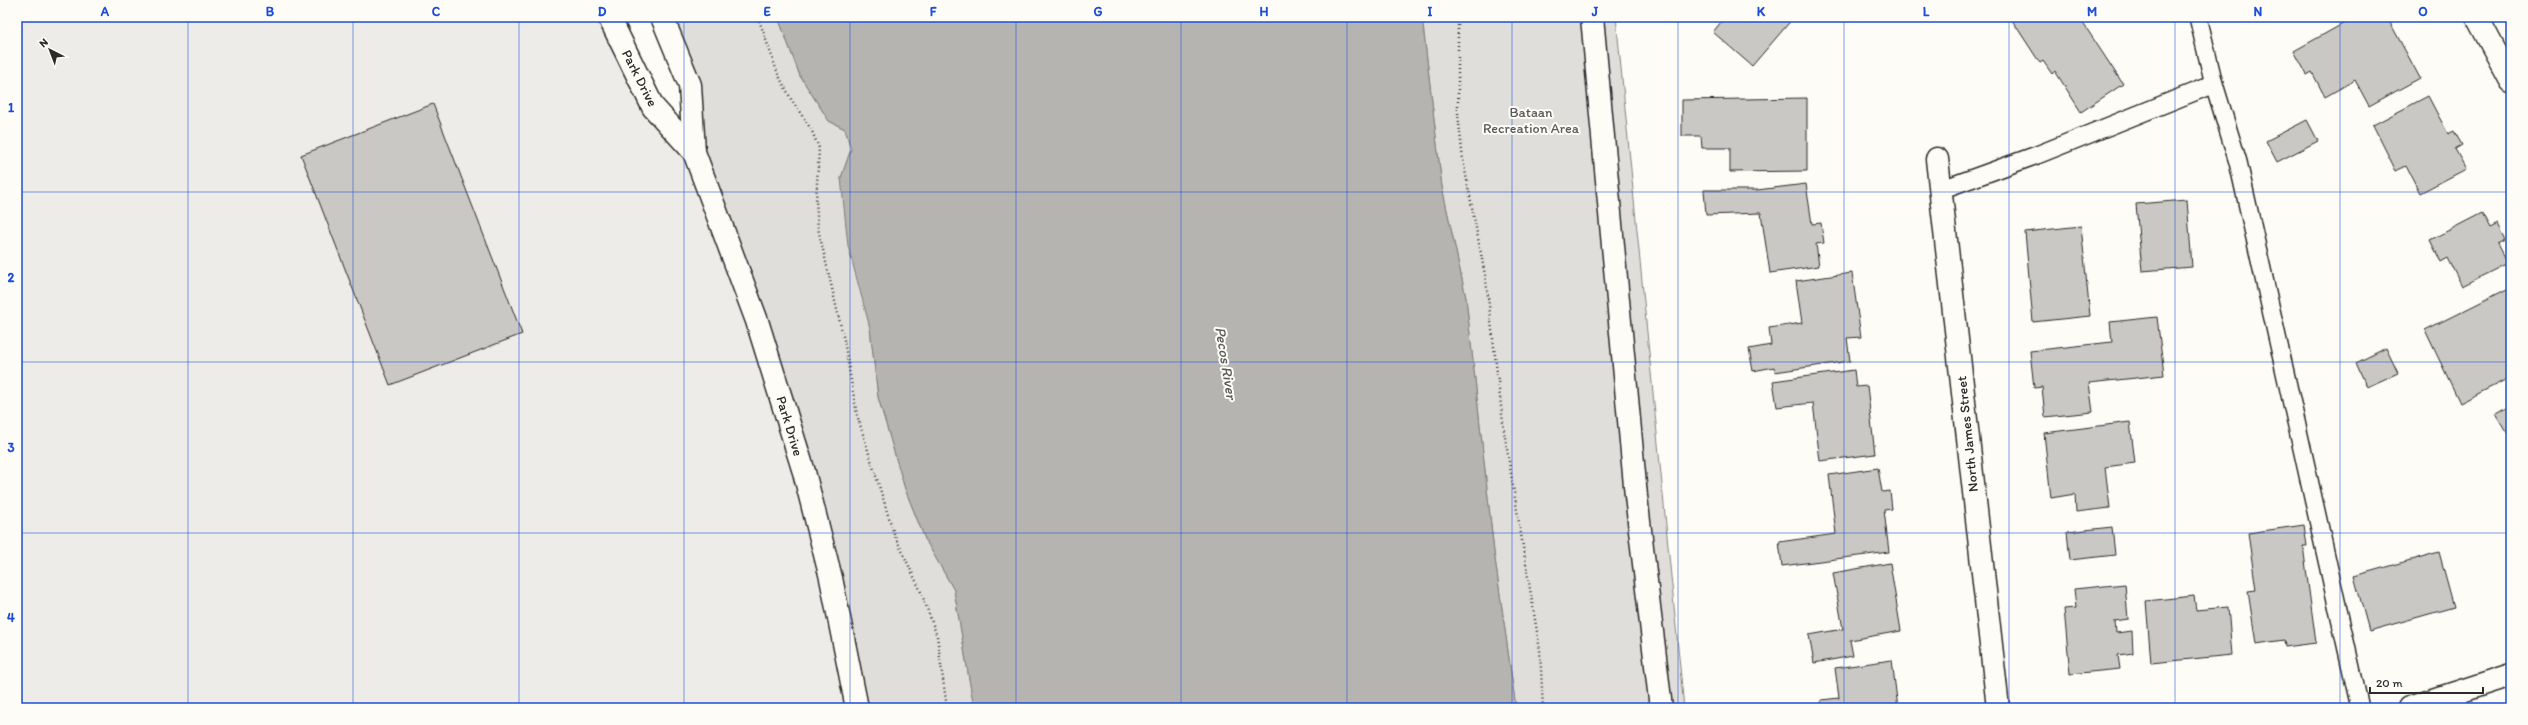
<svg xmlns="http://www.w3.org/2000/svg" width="2528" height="725" font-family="Itim,sans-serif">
  <rect width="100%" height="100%" fill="#fdfcf7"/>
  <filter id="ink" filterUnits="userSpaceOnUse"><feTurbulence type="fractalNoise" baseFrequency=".025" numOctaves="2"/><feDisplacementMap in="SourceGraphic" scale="8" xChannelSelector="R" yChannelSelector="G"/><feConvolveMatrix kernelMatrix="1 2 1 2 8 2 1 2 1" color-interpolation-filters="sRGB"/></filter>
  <g filter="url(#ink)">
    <path fill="#edece8" d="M17,17h592l85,135 63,169 100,387h-840z"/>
    <g fill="#dfdeda" stroke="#858482">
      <path d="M662,17h116l22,59 29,45 16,8 6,20 -10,29 29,150 8,69 27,92 20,50 29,51 20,118h-117l-26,-130 -137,-426 -4,-67z"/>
      <path d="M1422,17h194l68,691h-168l-22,-156 -28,-254 -24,-111z"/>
    </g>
    <path fill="#b5b4b1" stroke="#7e7d7b" d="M778,17h644l20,170 24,111 28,254 22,156h-542l-20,-118 -29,-51 -20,-50 -27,-92 -8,-69 -22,-82 -7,-68 10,-29 -6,-20 -16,-8 -29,-45z"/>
    <g fill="#c9c8c4" stroke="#2b2b2b">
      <path d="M1725,17h69l-42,49 -39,-34z"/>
      <path d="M2010,17h69l44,67 -42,28 -26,-41 -3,3 -9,-13 -3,2z"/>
      <path d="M2355,17h32l33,61 -51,28 -14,-26 -30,17 -13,-25 -5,3 -13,-24z"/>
      <path d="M2428,96l20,38 6,-3 8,14 -7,4 11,20 -46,24 -14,-27 -10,5 -23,-46z"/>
      <path d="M1807,98v73l-77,1v-24h-28l-1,-12h-19v-36z"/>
      <path d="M433,104l89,230 -132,51 -89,-230z"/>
      <path d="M2307,120l11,21 -41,21 -11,-21z"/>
      <path d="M1806,184l6,40 9,-1 3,20 -8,1 3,22 -49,7 -9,-60 -55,2 -2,-25h53z"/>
      <path d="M2187,200l5,67 -50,4 -6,-67z"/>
      <path d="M2482,213l8,15 8,-4 8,16 -8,4 10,19 -46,23 -14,-28 -7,4 -11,-22z"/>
      <path d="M2081,226l9,90 -57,6 -8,-90z"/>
      <path d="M1852,273l9,64 -14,1 3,23 -75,11 -1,-5 -21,4 -4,-22 22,-4 -2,-17 33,-5 -6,-42z"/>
      <path d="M2511,287v90l-51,26 -35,-73z"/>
      <path d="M2157,317l7,58 -75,8 4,29 -48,5 -3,-30 -8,1 -4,-37 82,-9 -2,-20z"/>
      <path d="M2386,348l12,25 -31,14 -11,-24z"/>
      <path d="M1854,370l2,17 11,-1 8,68 -55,7 -7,-58 -36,4 -4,-26z"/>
      <path d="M2511,405v34l-15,-25z"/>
      <path d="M2130,422l5,41 -30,4 5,41 -34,4 -1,-18 -24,4 -7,-65z"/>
      <path d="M1878,468l4,24 8,-1 2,18 -8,1 5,42 -107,14 -3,-24 57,-8 -7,-59z"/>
      <path d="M2304,525l3,21h-4l13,97 -31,4 -1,-7 -28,4 -8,-53 8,-1 -8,-57z"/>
      <path d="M2112,527l3,28 -45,5 -3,-28z"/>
      <path d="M2439,552l15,55 -85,24 -15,-55z"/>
      <path d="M1890,563l11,68 -51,9 3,16 -39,7 -5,-28 34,-6 -10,-56z"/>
      <path d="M2125,584l3,35 -13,2 1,12 16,-2 1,22 -15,2 2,14 -50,5 -6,-65 12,-1 -2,-19z"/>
      <path d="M2194,596l2,14 32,-3 4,48 -81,8 -5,-62z"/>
      <path d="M1892,660l6,48h-77v-8l18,-2 -4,-30z"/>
    </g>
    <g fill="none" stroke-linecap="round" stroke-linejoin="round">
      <g stroke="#2b2b2b" stroke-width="20">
        <g id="lane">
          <path d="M2198,17l16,67 24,78 122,546"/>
          <path d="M1940,190l97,-35 177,-71"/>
        </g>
      </g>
      <g stroke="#2b2b2b" stroke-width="25">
        <g id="street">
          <path d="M609,17l44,90 41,45"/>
          <path d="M662,17l28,68 4,67 63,169 47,151 27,106 26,130"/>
          <path d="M1592,17l44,479 25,212"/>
          <path d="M2477,17l34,64"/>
          <path d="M1937,159l61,549"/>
          <path d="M2409,708l102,-33"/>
        </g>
      </g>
      <g stroke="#2b2b2b" stroke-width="2.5" stroke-dasharray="1 3" stroke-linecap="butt">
        <path d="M758,17l20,57 13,25 20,30 8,19 -3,53 2,27 26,112 13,75 37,119 27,58 16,44 10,72"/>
        <path d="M1458,17v97l5,46 23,120 18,151 36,219 3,58"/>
      </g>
      <use href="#lane" stroke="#fdfcf7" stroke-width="17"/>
      <use href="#street" stroke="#fdfcf7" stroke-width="22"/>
    </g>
  </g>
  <path fill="none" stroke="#1d4ed8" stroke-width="1" stroke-opacity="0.55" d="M188,17v691M353,17v691M519,17v691M684,17v691M850,17v691M1016,17v691M1181,17v691M1347,17v691M1512,17v691M1678,17v691M1844,17v691M2009,17v691M2175,17v691M2340,17v691M17,192h2494M17,362h2494M17,533h2494"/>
  <g text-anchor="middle" stroke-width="4" stroke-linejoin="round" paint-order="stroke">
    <g font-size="14" fill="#2b2b2b" stroke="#fdfcf7">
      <text transform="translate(640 78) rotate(63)" y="5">Park Drive</text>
      <text transform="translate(790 426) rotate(73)" y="5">Park Drive</text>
      <text transform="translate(1967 434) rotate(-96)" y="5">North James Street</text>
    </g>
    <g font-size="14" fill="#585857" stroke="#fdfcf7">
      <text x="1531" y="117">Bataan<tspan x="1531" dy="16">Recreation Area</tspan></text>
    </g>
    <g font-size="15" font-style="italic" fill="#5b5b5a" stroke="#fdfcf7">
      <text transform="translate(1226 363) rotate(81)" y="5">Pecos River</text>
    </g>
  </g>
  <rect width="2528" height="725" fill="none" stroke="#fdfcf7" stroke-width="44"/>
  <g transform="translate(50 50) rotate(318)" stroke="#fdfcf7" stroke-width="3" paint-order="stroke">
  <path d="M0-3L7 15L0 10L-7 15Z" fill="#2b2b2b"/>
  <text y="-6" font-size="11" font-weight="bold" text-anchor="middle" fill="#2b2b2b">N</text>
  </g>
  <path d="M2370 687v6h113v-6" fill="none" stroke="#2b2b2b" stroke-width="2"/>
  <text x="2376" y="687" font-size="12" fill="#2b2b2b" stroke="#fdfcf7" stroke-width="3" paint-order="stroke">20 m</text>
  <rect x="22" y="22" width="2484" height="681" fill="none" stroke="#1d4ed8" stroke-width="1.5"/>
  <g font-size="13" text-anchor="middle" font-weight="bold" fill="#1d4ed8">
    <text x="105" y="16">A</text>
    <text x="270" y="16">B</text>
    <text x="436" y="16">C</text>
    <text x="602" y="16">D</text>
    <text x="767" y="16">E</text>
    <text x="933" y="16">F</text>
    <text x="1098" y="16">G</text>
    <text x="1264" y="16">H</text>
    <text x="1430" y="16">I</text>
    <text x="1595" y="16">J</text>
    <text x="1761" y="16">K</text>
    <text x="1926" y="16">L</text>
    <text x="2092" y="16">M</text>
    <text x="2258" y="16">N</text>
    <text x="2423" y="16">O</text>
    <text x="11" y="112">1</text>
    <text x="11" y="282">2</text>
    <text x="11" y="452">3</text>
    <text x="11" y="622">4</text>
  </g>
</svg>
